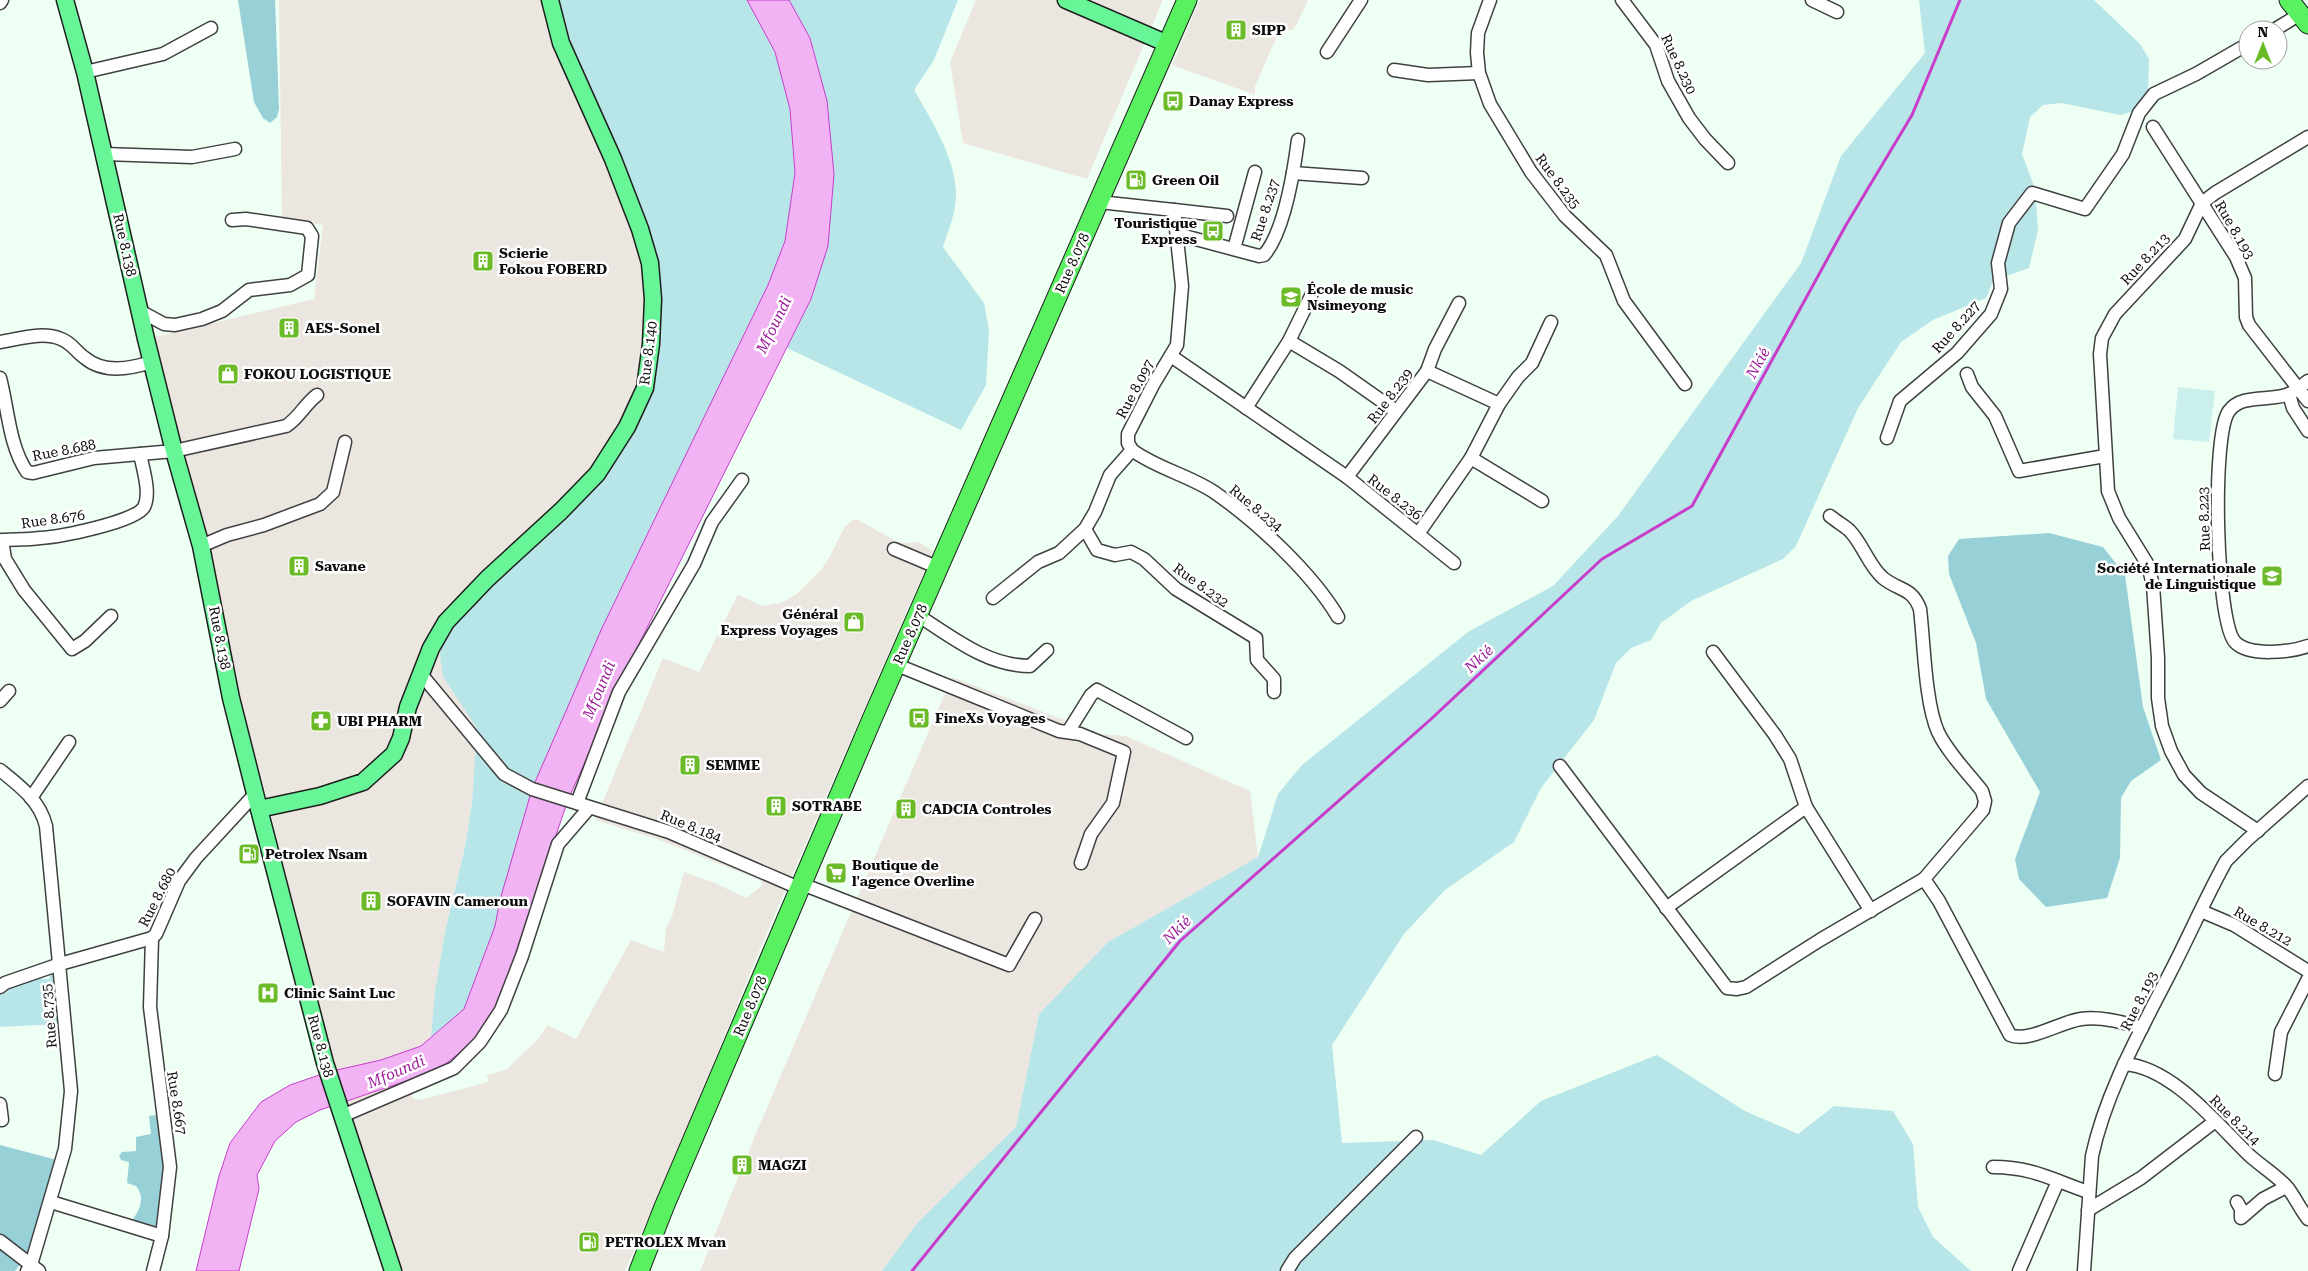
<svg xmlns="http://www.w3.org/2000/svg" width="2308" height="1271" font-family="'Roboto Serif',serif">
  <rect width="100%" height="100%" fill="#eefff4"/>
  <g fill="#ece6e1">
    <path d="M279,0h271l90,229 11,115 -24,83 -184,250 34,50 -4,67 -8,53 -20,85 -10,59 -4,46 -6,28 -13,31 2,3 6,1 68,-18v-5l-3,-1 22,-7 32,-31 8,-13 29,14 55,-99 33,12 2,-25 6,-11 12,-44 31,11 31,15 16,-12v-4l-5,-3 -100,-40 -62,-19 68,-162 36,14 39,-78 23,12 20,-3 16,-9 24,-24 8,-12 16,-32 8,-6h5l36,20 9,3 15,-1 15,9 -171,393 -89,218 -48,109h-223l-69,-207 -29,-105 -32,-141 -126,-479 168,-40 9,-74 -41,-5z"/>
    <path d="M976,0h187l-76,179 -124,-36 -13,-81z"/>
    <path d="M1200,0h108l-11,24 -4,6h-10l-5,4 -23,52v9l-83,-30z"/>
    <path d="M952,677l149,57 25,2 124,55 8,66 -150,85 -69,72 -23,113 -98,95 -36,49h-182l57,-140z"/>
  </g>
  <g fill="#b8e5e8">
    <path d="M550,0h197l28,52 15,57 5,64 -10,68 -17,44 -268,615 -5,26 -31,83 -33,28 4,-46 10,-59 20,-85 7,-44 5,-75 -34,-51 -3,-23 6,-32 151,-148 48,-86 5,-125z"/>
    <path d="M789,0h169l-24,60 -20,30c18,31 48,78 41,116 -2,14 -8,28 -12,41l41,56 5,27 -3,55 -25,45 -174,-82 24,-49 23,-125 -7,-73 -17,-63z"/>
    <path d="M1919,0h175l46,44 9,15 -1,35 -10,16 -18,5 -58,-12 -19,2 -13,12 -8,37 13,35 3,41 -9,38 -36,13 -7,17 -53,22 -32,22 -43,66 -62,138 -13,13 -92,42 -30,22 -10,17 -20,8 -15,15 -22,57 -53,68 -27,54 -69,48 -41,44 -72,111 10,98 91,-3 48,15 60,-54 116,-46 88,56 53,23 36,-28 59,5 20,33 5,63 15,30 38,34h-1089l36,-49 98,-95 23,-113 69,-72 150,-85 20,-63 24,-29 166,-133 85,-46 65,-70 183,-253 40,-107 84,-103z"/>
    <path d="M52,971l3,3 5,50 -60,3v-34l15,-9 25,-10 2,5h7l1,-6z"/>
  </g>
  <g fill="#98d0d8">
    <path d="M238,0h37l4,108 -2,9 -7,6 -7,-5 -9,-16z"/>
    <path d="M2049,533l54,14 22,28 18,132 18,53 -30,21 -10,17 -1,60 -13,40 -61,9 -27,-28 -4,-20 25,-67 -54,-93 -10,-56 -27,-69 -1,-18 11,-17z"/>
    <path d="M157,1115c13,37 4,80 -2,117l-28,-5c9,-11 21,-27 9,-41l-9,-3 2,-21 -8,-2 -2,-4 3,-4 14,-1v-14l15,-3 -2,-18z"/>
    <path d="M0,1145l57,15 -30,95 -12,16h-15z"/>
  </g>
  <path fill="#caefed" d="M2178,387l37,4 -6,51 -36,-3z"/>
  <path fill="#f2b3f5" stroke="#c83cca" d="M747,0h42l21,38 17,63 7,73 -6,72 -17,53 -184,369 -59,132 -69,202 -25,40 -38,29 -116,39 -24,12 -21,19 -18,34 2,14 -20,82h-43l23,-95 11,-33 31,-41 29,-17 38,-13 53,-12 40,-14 43,-37 31,-83 5,-26 32,-111 70,-161 166,-343 17,-44 10,-68 -5,-64 -15,-57z"/>
  <g fill="none" stroke-linecap="round" stroke-linejoin="round">
    <path stroke="#c83cca" stroke-width="3" d="M912,1271l268,-330 250,-221 172,-161 90,-53 154,-281 66,-110 48,-115"/>
    <g stroke="#404040" stroke-width="15">
      <g id="minor">
        <path d="M1490,0l-12,33 -1,20 2,20 11,31 41,68 34,44 41,39 18,46 61,83"/>
        <path d="M1622,0l34,45 12,36 21,37 16,21 23,24"/>
        <path d="M1812,0l25,12"/>
        <path d="M0,3l2,-3"/>
        <path d="M2274,30l18,-11 5,-8"/>
        <path d="M1327,52l34,-52"/>
        <path d="M1394,70l34,5 51,-2"/>
        <path d="M85,72l78,-18 48,-26"/>
        <path d="M2153,127l83,130 9,21 1,39 3,8 59,76"/>
        <path d="M104,154l88,3 43,-8"/>
        <path d="M1293,173l69,5"/>
        <path d="M1174,210l53,6"/>
        <path d="M1177,234l82,22 5,-1c20,-23 30,-85 34,-115"/>
        <path d="M1234,249l21,-77"/>
        <path d="M140,311l24,13 11,1 27,-6 20,-8 27,-21 41,-5 18,-10 4,-39 -5,-8 -61,-9 -14,1"/>
        <path d="M1289,341l50,30 57,40"/>
        <path d="M0,342c19,-3 43,-11 61,-3 11,4 15,13 24,19 19,16 45,11 66,4"/>
        <path d="M1171,356l176,121 71,57 53,-76 28,-54 19,-27 14,-14 19,-41"/>
        <path d="M1427,371l8,-22 24,-46"/>
        <path d="M1967,374l5,13 23,29 24,55 86,-15"/>
        <path d="M0,378c8,30 9,68 27,94l6,1 61,-15 80,-7 112,-25c12,-7 19,-22 31,-31"/>
        <path d="M2308,381c-6,4 -12,10 -19,13 -18,8 -47,-1 -60,17 -18,24 -13,211 6,231 14,15 56,10 73,4"/>
        <path d="M2289,394l4,14 15,23"/>
        <path d="M1246,408l43,-67 22,-45"/>
        <path d="M1887,438l13,-37 57,-48 34,-39 10,-25 -3,-26 11,-40 23,-30 53,16 38,-55 16,-41 15,-19 42,-20 52,-30"/>
        <path d="M1132,450c24,18 56,25 82,42 42,29 98,81 124,125"/>
        <path d="M1471,458l71,43"/>
        <path d="M1347,477l80,-106 72,33"/>
        <path d="M1830,516c6,5 13,9 19,14 14,14 19,35 34,48 16,13 29,9 37,31 4,33 5,94 18,123 10,21 30,41 44,59l3,10 -2,9 -59,69"/>
        <path d="M1085,529l12,21 18,5 16,-3 13,7 32,30 80,49 1,22 17,19v13"/>
        <path d="M1418,534l36,29"/>
        <path d="M201,546l26,-11 37,-10 56,-21 13,-12 12,-50"/>
        <path d="M894,549l45,19"/>
        <path d="M993,598l45,-36 21,-9 26,-24 10,-17 15,-37 22,-25 -4,-7v-9l25,-49 24,-40 5,-59 -8,-76 -75,-8"/>
        <path d="M111,616l-26,25 -13,8 -48,-59 -19,-31 -3,-19c12,-1 25,0 38,-2 19,-1 96,-16 104,-31 7,-14 -1,-38 -4,-53"/>
        <path d="M919,616c34,22 69,50 111,50l17,-16"/>
        <path d="M1713,652l62,83 15,24 16,48 65,104"/>
        <path d="M897,665l162,66 21,3 44,18 -11,51 -22,31 -10,29"/>
        <path d="M421,674l83,100 28,15 137,43 130,56"/>
        <path d="M0,701l9,-10"/>
        <path d="M1068,732l23,-37 6,-5 89,48"/>
        <path d="M1560,766l167,222 10,1 9,-2 74,-47 104,-61 15,22 71,134c18,8 50,-13 71,-16 19,-3 42,3 61,9"/>
        <path d="M0,770c20,16 40,31 46,56l25,265 -6,58 -34,116 -4,6"/>
        <path d="M31,798l38,-56"/>
        <path d="M577,803l42,-111 75,-128 18,-42 30,-42"/>
        <path d="M2258,831l-57,-38 -17,-18 -13,-24 -9,-25 -4,-28v-40l-5,-73 -5,-20 -29,-47 -11,-27 -8,-137 2,-16 13,-24 70,-75 17,-36 13,-10 93,-56"/>
        <path d="M802,884l207,81 26,-46"/>
        <path d="M1666,908l140,-101"/>
        <path d="M2201,911l33,14 74,46"/>
        <path d="M152,938l-2,69 20,160 -8,69 -9,35"/>
        <path d="M0,987l5,-4 55,-19 92,-26 4,-4 23,-53 17,-23 59,-64"/>
        <path d="M2124,1064c48,3 93,60 125,91 12,11 27,20 38,32 8,10 13,22 21,32"/>
        <path d="M2275,1074l6,-42 27,-53"/>
        <path d="M0,1104l2,16"/>
        <path d="M342,1116l112,-48 26,-26 21,-32 21,-54 36,-112 31,-36"/>
        <path d="M1993,1167c39,0 60,13 95,25"/>
        <path d="M51,1202l111,34"/>
        <path d="M2237,1202l4,7v9l22,-19 23,-12"/>
        <path d="M2088,1210l53,-32 73,-56"/>
        <path d="M0,1241l39,30"/>
        <path d="M1287,1271l8,-13 121,-121"/>
        <path d="M2019,1271l39,-90"/>
        <path d="M2084,1271l8,-115c14,-65 49,-126 79,-185 19,-37 35,-74 55,-110l21,-21 61,-54"/>
      </g>
    </g>
    <g stroke="#1e1e1e" stroke-width="19">
      <g id="major">
        <path d="M65,0l20,72 61,267 28,112 27,95 30,152 28,111 66,254 68,208"/>
        <path d="M1066,0l102,44"/>
        <path d="M259,809l61,-13 43,-14 31,-28 7,-16 7,-31 23,-59 15,-26 41,-43 74,-68 36,-37 30,-47 18,-39 6,-44 2,-45 -3,-36 -10,-34 -27,-70 -52,-116 -11,-43"/>
      </g>
    </g>
    <g stroke="#1e1e1e" stroke-width="21">
      <g id="highway">
        <path d="M2289,0l19,24"/>
        <path d="M639,1271l25,-64 208,-488 315,-719"/>
      </g>
    </g>
    <use href="#minor" stroke="#fff" stroke-width="12"/>
    <use href="#major" stroke="#67f598" stroke-width="16"/>
    <use href="#highway" stroke="#59f160" stroke-width="19"/>
  </g>
  <defs>
    <g id="building-square" transform="scale(1.125)"><rect x="-9" y="-9" width="18" height="18" rx="4" fill="#6bba28" stroke="#fff"/><path d="M-4-6H4V6H1V3H-1V6H-4ZM-2.5-4.3h1.7v1.8h-1.7ZM.8-4.3h1.7v1.8H.8ZM-2.5-1h1.7V.8h-1.7ZM.8-1h1.7V.8H.8Z" fill="#fff"/></g>
    <g id="bus-square" transform="scale(1.125)"><rect x="-9" y="-9" width="18" height="18" rx="4" fill="#6bba28" stroke="#fff"/><path d="M-5-6H5V4H4V6H2V4H-2V6H-4V4H-5ZM-3.5-4V0h7V-4ZM-3.5 1.2v1.5H-2V1.2ZM2 1.2v1.5H3.5V1.2Z" fill="#fff"/></g>
    <g id="fuel-square" transform="scale(1.125)"><rect x="-9" y="-9" width="18" height="18" rx="4" fill="#6bba28" stroke="#fff"/><path d="M-5.5-6h7V0h2V4h1.3V-2.5L3-4.5l.8-.8L6-3V5H2.5V1h-1V6h-7ZM-4.2-4.7v3.2H.2V-4.7Z" fill="#fff"/></g>
    <g id="school-square" transform="scale(1.125)"><rect x="-9" y="-9" width="18" height="18" rx="4" fill="#6bba28" stroke="#fff"/><path d="M0-5L7-2L0 1L-7-2ZM-4 1L0 2.5L4 1V4Q0 6-4 4Z" fill="#fff"/></g>
    <g id="shop-square" transform="scale(1.125)"><rect x="-9" y="-9" width="18" height="18" rx="4" fill="#6bba28" stroke="#fff"/><path d="M-5-2.5h2.3a2.7 3.5 0 0 1 5.4 0H5L5.5 6h-11ZM-1.5-2.5h3a1.5 2.3 0 0 0-3 0Z" fill="#fff"/></g>
    <g id="pharmacy-square" transform="scale(1.125)"><rect x="-9" y="-9" width="18" height="18" rx="4" fill="#6bba28" stroke="#fff"/><path d="M-2-6h4v4h4v4h-4v4h-4v-4h-4v-4h4Z" fill="#fff"/></g>
    <g id="supermarket-square" transform="scale(1.125)"><rect x="-9" y="-9" width="18" height="18" rx="4" fill="#6bba28" stroke="#fff"/><path d="M-6-5.5h2.5l.6 2H6L4.5 2H-2.5L-4.4-4H-6ZM-1.5 3.2a1.3 1.3 0 1 0 .1 0ZM3 3.2a1.3 1.3 0 1 0 .1 0Z" fill="#fff"/></g>
    <g id="hospital-square" transform="scale(1.125)"><rect x="-9" y="-9" width="18" height="18" rx="4" fill="#6bba28" stroke="#fff"/><path d="M-5-5h3v3.5h4V-5h3V5h-3V1.5h-4V5h-3Z" fill="#fff"/></g>
  </defs>
  <g fill-rule="evenodd">
    <use href="#building-square" x="1236" y="30"/>
    <use href="#bus-square" x="1173" y="101"/>
    <use href="#fuel-square" x="1136" y="180"/>
    <use href="#bus-square" x="1213" y="231"/>
    <use href="#building-square" x="483" y="261"/>
    <use href="#school-square" x="1291" y="297"/>
    <use href="#building-square" x="289" y="328"/>
    <use href="#shop-square" x="228" y="374"/>
    <use href="#building-square" x="299" y="566"/>
    <use href="#school-square" x="2272" y="576"/>
    <use href="#shop-square" x="854" y="622"/>
    <use href="#bus-square" x="919" y="718"/>
    <use href="#pharmacy-square" x="321" y="721"/>
    <use href="#building-square" x="690" y="765"/>
    <use href="#building-square" x="776" y="806"/>
    <use href="#building-square" x="906" y="809"/>
    <use href="#fuel-square" x="249" y="854"/>
    <use href="#supermarket-square" x="836" y="873"/>
    <use href="#building-square" x="371" y="901"/>
    <use href="#hospital-square" x="268" y="993"/>
    <use href="#building-square" x="742" y="1165"/>
    <use href="#fuel-square" x="589" y="1242"/>
  </g>
  <g text-anchor="middle" stroke-width="5" stroke-linejoin="round" paint-order="stroke">
    <g font-size="14" font-weight="bold" fill="#0d0d0d" stroke="#fff" text-anchor="start">
      <text x="1252" y="35">SIPP</text>
      <text x="1189" y="106">Danay Express</text>
      <text x="1152" y="185">Green Oil</text>
      <text x="1197" y="228" text-anchor="end">Touristique<tspan x="1197" dy="16">Express</tspan></text>
      <text x="499" y="258">Scierie<tspan x="499" dy="16">Fokou FOBERD</tspan></text>
      <text x="1307" y="294">École de music<tspan x="1307" dy="16">Nsimeyong</tspan></text>
      <text x="305" y="333">AES-Sonel</text>
      <text x="244" y="379">FOKOU LOGISTIQUE</text>
      <text x="315" y="571">Savane</text>
      <text x="2256" y="573" text-anchor="end">Société Internationale<tspan x="2256" dy="16">de Linguistique</tspan></text>
      <text x="838" y="619" text-anchor="end">Général<tspan x="838" dy="16">Express Voyages</tspan></text>
      <text x="935" y="723">FineXs Voyages</text>
      <text x="337" y="726">UBI PHARM</text>
      <text x="706" y="770">SEMME</text>
      <text x="792" y="811">SOTRABE</text>
      <text x="922" y="814">CADCIA Controles</text>
      <text x="265" y="859">Petrolex Nsam</text>
      <text x="852" y="870">Boutique de<tspan x="852" dy="16">l'agence Overline</tspan></text>
      <text x="387" y="906">SOFAVIN Cameroun</text>
      <text x="284" y="998">Clinic Saint Luc</text>
      <text x="758" y="1170">MAGZI</text>
      <text x="605" y="1247">PETROLEX Mvan</text>
    </g>
    <g font-size="14" fill="#0d0d0d" stroke="#fff">
      <text transform="translate(1679 64) rotate(65)" y="5">Rue 8.230</text>
      <text transform="translate(1558 181) rotate(53)" y="5">Rue 8.235</text>
      <text transform="translate(1265 210) rotate(-72)" y="5">Rue 8.237</text>
      <text transform="translate(2235 230) rotate(60)" y="5">Rue 8.193</text>
      <text transform="translate(125 245) rotate(77)" y="5">Rue 8.138</text>
      <text transform="translate(2145 259) rotate(-47)" y="5">Rue 8.213</text>
      <text transform="translate(1072 263) rotate(-66)" y="5">Rue 8.078</text>
      <text transform="translate(1956 327) rotate(-48)" y="5">Rue 8.227</text>
      <text transform="translate(648 353) rotate(-83)" y="5">Rue 8.140</text>
      <text transform="translate(1135 389) rotate(-62)" y="5">Rue 8.097</text>
      <text transform="translate(1390 396) rotate(-53)" y="5">Rue 8.239</text>
      <text transform="translate(64 450) rotate(-11)" y="5">Rue 8.688</text>
      <text transform="translate(1395 497) rotate(38)" y="5">Rue 8.236</text>
      <text transform="translate(1256 508) rotate(40)" y="5">Rue 8.234</text>
      <text transform="translate(53 519) rotate(-8)" y="5">Rue 8.676</text>
      <text transform="translate(2204 519) rotate(-92)" y="5">Rue 8.223</text>
      <text transform="translate(1201 585) rotate(36)" y="5">Rue 8.232</text>
      <text transform="translate(910 634) rotate(-66)" y="5">Rue 8.078</text>
      <text transform="translate(220 638) rotate(79)" y="5">Rue 8.138</text>
      <text transform="translate(691 826) rotate(22)" y="5">Rue 8.184</text>
      <text transform="translate(157 897) rotate(-63)" y="5">Rue 8.680</text>
      <text transform="translate(2263 926) rotate(30)" y="5">Rue 8.212</text>
      <text transform="translate(2139 1001) rotate(-63)" y="5">Rue 8.193</text>
      <text transform="translate(750 1006) rotate(-67)" y="5">Rue 8.078</text>
      <text transform="translate(49 1016) rotate(-95)" y="5">Rue 8.735</text>
      <text transform="translate(321 1046) rotate(75)" y="5">Rue 8.138</text>
      <text transform="translate(177 1103) rotate(81)" y="5">Rue 8.667</text>
      <text transform="translate(2235 1120) rotate(45)" y="5">Rue 8.214</text>
    </g>
    <g font-size="15" font-style="italic" fill="#9c1999" stroke="#fff">
      <text transform="translate(774 325) rotate(-64)" y="5">Mfoundi</text>
      <text transform="translate(1758 363) rotate(-61)" y="5">Nkié</text>
      <text transform="translate(1479 659) rotate(-43)" y="5">Nkié</text>
      <text transform="translate(599 690) rotate(-67)" y="5">Mfoundi</text>
      <text transform="translate(1177 930) rotate(-45)" y="5">Nkié</text>
      <text transform="translate(396 1072) rotate(-23)" y="5">Mfoundi</text>
    </g>
  </g>
  <g transform="translate(2263 45)"><circle r="24" fill="#ffffff" stroke="#9e9e9e"/>
  <path d="M0-4L9 19L0 12L-9 19Z" fill="#6bba28"/>
  <text y="-8" font-size="14" font-weight="bold" text-anchor="middle" fill="#0d0d0d">N</text>
  </g>
</svg>
